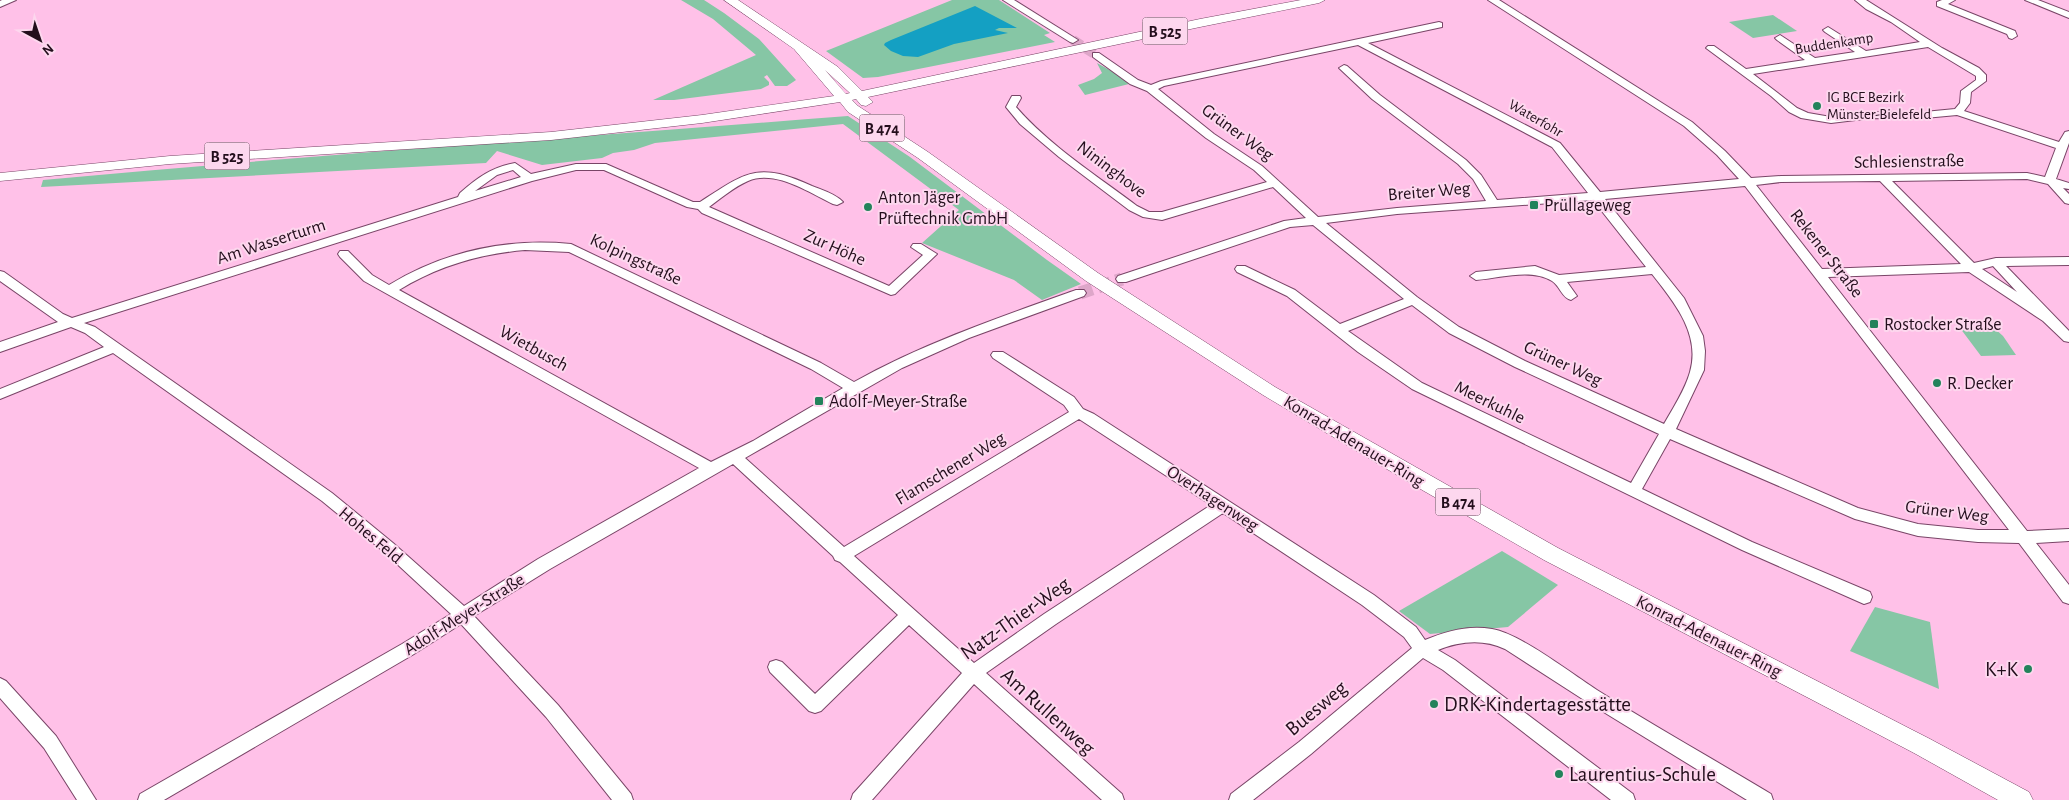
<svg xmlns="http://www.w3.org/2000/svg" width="2069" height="800" font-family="'Alegreya Sans',sans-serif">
  <rect width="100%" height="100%" fill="#ffc1e8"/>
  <g fill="#86c6a5">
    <path d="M681,0h23l20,13 35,26 37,41 -9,6h-12l-8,-11 -3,2 5,5v3l-8,4 -87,11h-21l103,-45 -43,-36z"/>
    <path d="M952,0h47l51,33 -6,2 11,7 -177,35 -15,1 -37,-27z"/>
    <path d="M1773,15l24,16 -44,7 -24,-16z"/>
    <path d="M1097,63l36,20 -48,12 -7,-10 16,-6 8,-6z"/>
    <path d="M848,116l62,41 137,103 34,24 -39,16 -28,-20 -92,-37 37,-33 -116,-86 -188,19 -21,7 -21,3 -11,5 -60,7 -45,-14 -11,12 -445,24 2,-7c268,-25 537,-43 805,-64z"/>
    <path d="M1960,328h34l9,8 13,19 -35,1z"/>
    <path d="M1502,551l56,34 -50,42 -78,7 -31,-23z"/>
    <path d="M1875,607l55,15 9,67 -89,-38z"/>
  </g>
  <path fill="#14a0c3" d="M975,6l42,22h-18l-4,2 13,3 -54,11 -36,13 -15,-1 -12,-5 -7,-6 1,-2 6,-3z"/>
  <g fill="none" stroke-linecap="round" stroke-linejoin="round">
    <path stroke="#dea6c9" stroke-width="10" stroke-dasharray="10 5" stroke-linecap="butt" d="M1073,40l23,15"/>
    <path stroke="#dea6c9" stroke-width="13" stroke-dasharray="13 6" stroke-linecap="butt" d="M1080,293l42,-14"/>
    <g stroke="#794567" stroke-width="2">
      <g id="minor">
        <path d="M2,0h14l-16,7v-6z"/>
        <path d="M1003,0h11l64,40 -5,3 -3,-1z"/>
        <path d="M1488,0h11l193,122 33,29 26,27 30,-2 246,-3 18,4 11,-29 -99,-33 -43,4 -42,-1 -41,5 -30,-5 -12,-6 -18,-16 -65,-48 2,-2h6l32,23 59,-9 -28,-20 -2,-2 5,-3 35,23 40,-6 -30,-20 -2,-2 5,-3 38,24 54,-9 -29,-20 -25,-13 -11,-9h11l76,48 37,20 7,7v6l-15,11 -1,11 -6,8 95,31 6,-10 4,-1v12l-13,36 13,4v6l-6,-1 6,6v10l-4,-1 -17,-19 -21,-5 -135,2 82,82 22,-5 73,-1v8l-63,1 63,65v11l-5,-1 -21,-20 -74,-49 -141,5 199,254 42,-2v12l-33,2 33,42v19l-6,-2 -44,-59 -41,-1 -60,-6 -63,-17 -185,-80 -28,50 110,53 118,50 2,5 -2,5 -6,2 -122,-54 -330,-161 -54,-37 -71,-56 -50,-24 -2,-3 2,-3h8l50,24 45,34 64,-25 -91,-74 -23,2 -164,55h-8l-2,-3 2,-3 166,-55 22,-3 -33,-31 -111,33 -19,-3 -14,-7 -70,-53 -39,-33 -14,-17 6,-11h8l1,2 -5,9c34,39 80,68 121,99l12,6h13l105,-30 -13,-12 -48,-32 -59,-47 -17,-7 -37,-27v-4h6l39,27 13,5 10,-4 278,-59 3,1v4l-74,16 192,100 40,49 139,-13 -22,-24 -33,-29zM1358,45l194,102 36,46 -91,7 -16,-25 -15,-15 -86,-65 -33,-29 -3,-1 -5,3 33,31 86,65 15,15 13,22 -89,7 -79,9 -56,-51 -48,-32 -56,-45 6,-3zM1928,47l48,29v4l-15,11 -1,12 -5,6 -41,4 -42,-1 -41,5 -23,-4 -11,-5 -44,-34zM1880,181l81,83 -139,5 -66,-84 25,-3zM1745,186l264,344h-31l-60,-6 -60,-16 -182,-79 28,-59 1,-19 -2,-15 -19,-38 -79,-99zM1593,200l53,67 -87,8 -24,-9 -59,6 -6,4 6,4c24,-2 55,-12 76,1 8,5 10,17 19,19l6,-4 -10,-14 85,-8c22,28 49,60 38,98 -5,18 -17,36 -26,52l-139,-63 -66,-34 -42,-30 -91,-74 71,-9zM1993,266l24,26 -35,-23zM1412,305l37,28 66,34 144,67 -28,49 -209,-100 -74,-52z"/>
        <path d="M1942,0h13l-7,4 67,27 2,5 -5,3 -3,-1 -2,-4 -70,-28v-4z"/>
        <path d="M2025,0h13l31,12v6z"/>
        <path d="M515,163l16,11 45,-10h30l87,38h7c46,-30 58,-41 112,-16 10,4 24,8 31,16l-6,3 -4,-1c-23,-11 -58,-35 -85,-23 -14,6 -27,17 -39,26l180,79 34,-31 -12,-8 2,-3h8l16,10 -42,40 -4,1 -189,-82 -4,-4 -11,-2 -83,-37h-28l-44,11 -448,142 11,4 237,166 61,50 71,63 74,-47 161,-91 -335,-187 -24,-24 -2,-3 2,-3h8l24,24 17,10c56,-34 118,-47 182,-41l250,119 33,19c70,-39 146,-65 222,-92h8l2,3 -2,3 -115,42 -67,30 -157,90 99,89 225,-135 -5,-7 -71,-47 -2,-3 2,-3h10l71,45 9,12 11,5 280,181 42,32 9,13c22,-9 43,-15 67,-11 27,4 80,45 105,61 57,36 116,69 174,104l2,6h-26l-163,-100 -79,-51c-21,-10 -45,-8 -67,1l17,10 178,134 2,6h-24l-168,-130 -20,-12 -112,96 -58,46h-24l2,-6 68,-52 113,-94 -8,-11 -42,-32 -139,-92 -167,111 -70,49 136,121 2,6h-22l-128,-116 -102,116h-21l2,-6 109,-121 -53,-48 -88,86 -6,2 -6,-2 -39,-39 -2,-5 2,-5 6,-2 6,2 33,32 83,-79 -58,-53 -5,-2 -2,-4 -100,-92 -183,105 -76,47 84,89 73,89 2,6h-21l-66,-83 -85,-93 -47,30 -250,146h-26l2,-6 262,-150 49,-30 -68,-63 -61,-50 -209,-148 -113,46v-10l104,-42 -19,-14 -14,-6 -71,25v-10l58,-20 -58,-41v-10l4,1 59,42 9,4 386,-121 2,-4c17,-15 32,-26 55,-30zM513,170l8,7 -46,14 22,-16zM525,250l44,2 242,117 32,19 -90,53 -42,21 -312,-172c39,-24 80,-36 126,-40zM1079,419l132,86 -167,109 -70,49 -120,-107z"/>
        <path d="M0,678l6,3 50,55 40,64h-19l-33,-52 -44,-50z"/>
      </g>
    </g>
    <g stroke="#794567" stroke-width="1">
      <path id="major" d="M724,0h14l100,67 24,24 338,-72 101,-19h24l-6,3 -119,24 -332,70 5,5 -7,4 -5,-1 -5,-6 -4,1 6,6 70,46 170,121 177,114 283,161 372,191 99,53 4,8h-35l-84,-47 -370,-193 -127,-73 -154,-92 -177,-114 -168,-123 -70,-46 -8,-10 -138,21 -151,17 -381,24 -170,17v-8l170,-17 381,-24 151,-17 132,-19 -40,-47zM825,70l25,23 -4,1z"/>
    </g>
    <use href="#minor" fill="#fff" fill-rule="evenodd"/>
    <use href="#major" fill="#fff" fill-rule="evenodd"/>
  </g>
  <g fill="#23835b" stroke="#fdd7ee" stroke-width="2">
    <circle cx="1817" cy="106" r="5"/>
    <rect x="1529" y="200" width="10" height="10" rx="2.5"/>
    <circle cx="868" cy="207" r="5"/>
    <rect x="1869" y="319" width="10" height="10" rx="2.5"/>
    <circle cx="1937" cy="383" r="5"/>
    <rect x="814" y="396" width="10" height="10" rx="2.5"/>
    <circle cx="2028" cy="669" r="5"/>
    <circle cx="1434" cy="704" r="5"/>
    <circle cx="1559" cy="774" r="5"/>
  </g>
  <g text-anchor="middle" stroke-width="4" stroke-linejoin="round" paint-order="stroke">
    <g font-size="15" fill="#230e1c" stroke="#fdd7ee">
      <text transform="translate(1834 43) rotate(-9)" y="5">Buddenkamp</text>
      <text transform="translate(1536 118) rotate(30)" y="5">Waterfohr</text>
    </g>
    <g font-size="15" fill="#230e1c" stroke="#fdd7ee" text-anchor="start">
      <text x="1827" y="102">IG BCE Bezirk<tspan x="1827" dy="17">Münster-Bielefeld</tspan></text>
    </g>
    <g fill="#fdd7ee" stroke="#644a5b" stroke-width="1">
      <rect x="1142.5" y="17.5" width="45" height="27" rx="4"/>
      <rect x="859.5" y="114.5" width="45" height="27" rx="4"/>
      <rect x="204.5" y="142.5" width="45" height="27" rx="4"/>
      <rect x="1435.5" y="488.5" width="45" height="27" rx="4"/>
    </g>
    <g font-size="16" font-weight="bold" fill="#230e1c">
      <text x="1165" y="37">B 525</text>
      <text x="882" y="134">B 474</text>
      <text x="227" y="162">B 525</text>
      <text x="1458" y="508">B 474</text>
    </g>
    <g font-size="18" fill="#230e1c" stroke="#fdd7ee">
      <text transform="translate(1238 132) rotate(36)" y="6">Grüner Weg</text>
      <text transform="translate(1909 161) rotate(-1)" y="6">Schlesienstraße</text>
      <text transform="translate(1112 169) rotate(37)" y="6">Nininghove</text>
      <text transform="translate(1429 191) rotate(-5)" y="6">Breiter Weg</text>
      <text transform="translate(271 241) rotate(-18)" y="6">Am Wasserturm</text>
      <text transform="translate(835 247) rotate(24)" y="6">Zur Höhe</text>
      <text transform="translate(1827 253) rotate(52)" y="6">Rekener Straße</text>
      <text transform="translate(636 259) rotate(25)" y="6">Kolpingstraße</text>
      <text transform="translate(534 348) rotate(29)" y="6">Wietbusch</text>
      <text transform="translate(1563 363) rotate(25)" y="6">Grüner Weg</text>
      <text transform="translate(1490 402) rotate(26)" y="6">Meerkuhle</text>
      <text transform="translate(1354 441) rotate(31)" y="6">Konrad-Adenauer-Ring</text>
      <text transform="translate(950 468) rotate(-31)" y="6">Flamschener Weg</text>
      <text transform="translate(1213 498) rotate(33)" y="6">Overhagenweg</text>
      <text transform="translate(1947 511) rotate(7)" y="6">Grüner Weg</text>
      <text transform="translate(371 535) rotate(40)" y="6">Hohes Feld</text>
      <text transform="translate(464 614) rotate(-32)" y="6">Adolf-Meyer-Straße</text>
      <text transform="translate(1709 636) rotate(27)" y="6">Konrad-Adenauer-Ring</text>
    </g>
    <g font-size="18" fill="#230e1c" stroke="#fdd7ee" text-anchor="start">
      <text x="878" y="203">Anton Jäger<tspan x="878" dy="21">Prüftechnik GmbH</tspan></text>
      <text x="1544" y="211">Prüllageweg</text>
      <text x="1884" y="330">Rostocker Straße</text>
      <text x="1947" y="389">R. Decker</text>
      <text x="829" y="407">Adolf-Meyer-Straße</text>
    </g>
    <g font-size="21" fill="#230e1c" stroke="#fdd7ee">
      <text transform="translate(1015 618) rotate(-35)" y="7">Natz-Thier-Weg</text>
      <text transform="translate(1316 708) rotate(-40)" y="7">Buesweg</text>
      <text transform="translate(1048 711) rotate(42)" y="7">Am Rullenweg</text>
    </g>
    <g font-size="21" fill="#230e1c" stroke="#fdd7ee" text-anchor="start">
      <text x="2018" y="676" text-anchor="end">K+K</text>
      <text x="1444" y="711">DRK-Kindertagesstätte</text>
      <text x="1569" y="781">Laurentius-Schule</text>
    </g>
  </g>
  <g transform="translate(40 40) rotate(140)" stroke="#fdd7ee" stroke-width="4" paint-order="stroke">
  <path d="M0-4L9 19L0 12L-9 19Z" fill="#230e1c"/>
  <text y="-8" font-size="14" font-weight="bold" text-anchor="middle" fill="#230e1c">N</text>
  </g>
</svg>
